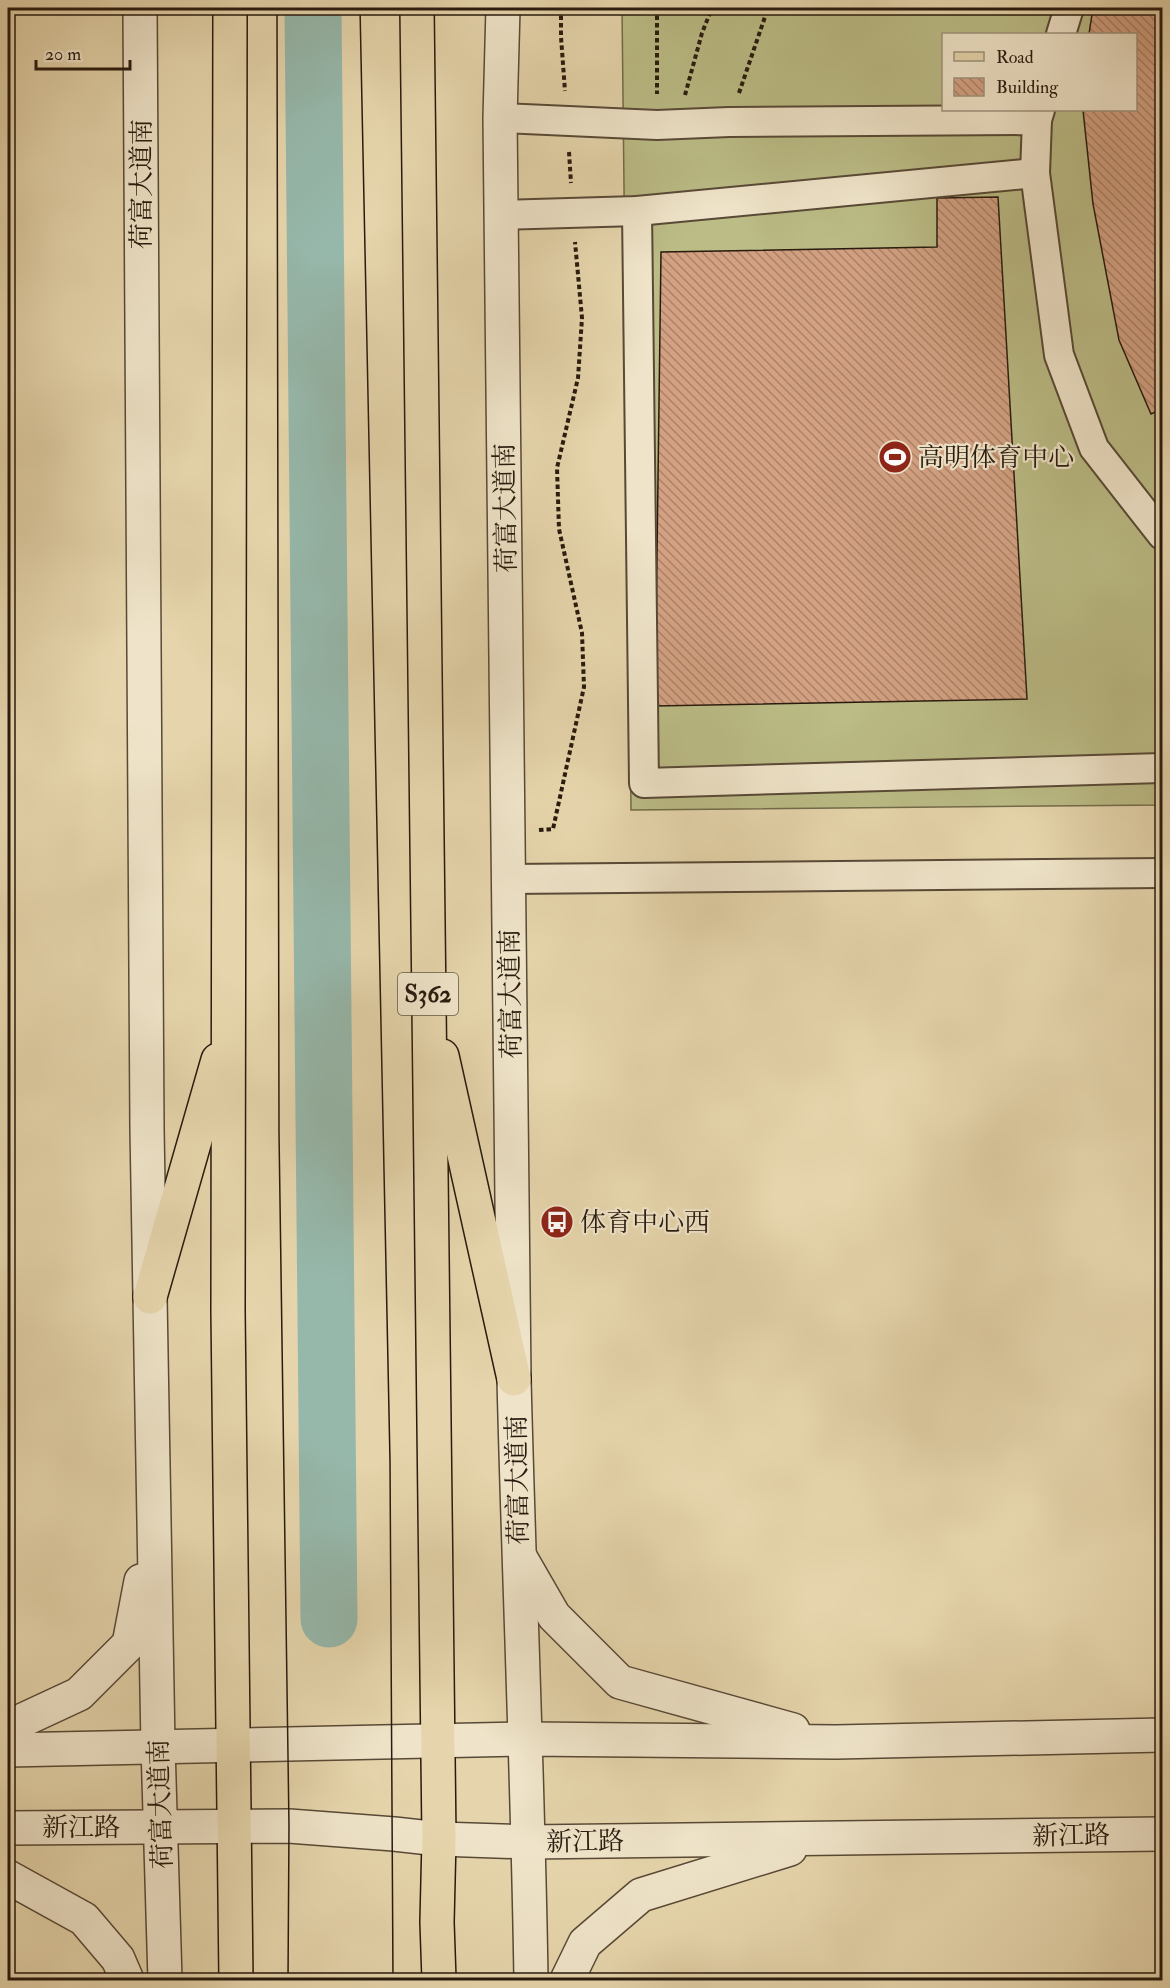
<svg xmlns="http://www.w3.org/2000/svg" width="1170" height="1988" font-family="'IM FELL Double Pica','Noto Serif SC',serif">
  <defs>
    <pattern id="building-back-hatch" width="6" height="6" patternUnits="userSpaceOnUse" patternTransform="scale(1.5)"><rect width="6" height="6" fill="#d3a182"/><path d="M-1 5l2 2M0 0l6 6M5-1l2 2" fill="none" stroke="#ab8269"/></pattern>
  </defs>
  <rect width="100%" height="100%" fill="#e6d5ac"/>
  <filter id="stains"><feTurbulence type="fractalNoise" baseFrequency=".00333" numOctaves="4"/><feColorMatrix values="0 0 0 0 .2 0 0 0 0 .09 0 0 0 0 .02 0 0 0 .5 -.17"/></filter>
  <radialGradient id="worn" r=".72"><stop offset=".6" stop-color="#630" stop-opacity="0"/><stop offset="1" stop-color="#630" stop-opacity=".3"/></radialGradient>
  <path fill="#bbbc86" stroke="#726b4a" stroke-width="1.5" fill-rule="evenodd" d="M622,8h540v797l-531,5zM944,34h192v76h-192z"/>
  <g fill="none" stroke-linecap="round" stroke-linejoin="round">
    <path stroke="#96b8ab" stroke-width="57" d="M313,8l16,1611"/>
  </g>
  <g fill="url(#building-back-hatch)" stroke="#281a0e" stroke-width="1.5">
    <path d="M1093,8h69v401l-11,5 -32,-74 -26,-136 -10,-94h53v-76h-47z"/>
    <path d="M998,197l29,502 -372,7 6,-454 276,-5v-49z"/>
  </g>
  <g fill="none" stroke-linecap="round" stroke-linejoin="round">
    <g stroke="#584936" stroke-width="32">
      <g id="minor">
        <path d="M1061,34l8,-26"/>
        <path d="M1040,110l-3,10 -2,53 24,182 35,93 68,87"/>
        <path d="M500,118l157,7 72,-3 308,-2"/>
        <path d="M637,211l7,572 518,-15"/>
        <path d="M502,215l135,-4 398,-38"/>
        <path d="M509,879l653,-6"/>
      </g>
    </g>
    <g stroke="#584936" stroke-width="36">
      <g id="tertiary">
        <path d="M140,8l7,1121 11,617 7,234"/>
        <path d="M503,8l-3,110 14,1261c5,201 14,401 17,601"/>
        <path d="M520,1557l34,59 66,66 173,48"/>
        <path d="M8,1727l71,-33 50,-50 12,-63"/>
        <path d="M8,1750l518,-11 310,3 326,-7"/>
        <path d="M8,1828l281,-2 105,8 45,5 90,3 633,-8"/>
        <path d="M8,1877l76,42 34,40 9,21"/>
        <path d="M567,1980l18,-37 56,-48 149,-46"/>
      </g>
    </g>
    <g stroke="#281a0e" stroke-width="36">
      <g id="primary">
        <path d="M230,8l-2,1303 8,669"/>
        <path d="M417,8l22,1831 -2,83 2,58"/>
        <path d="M442,1056l72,323"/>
        <path d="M150,1297l68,-237"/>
      </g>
    </g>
    <g stroke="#281a0e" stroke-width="4" stroke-dasharray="4.5 3" stroke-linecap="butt">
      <path d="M561,8v29l4,54"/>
      <path d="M657,8v86"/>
      <path d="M739,93l29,-85"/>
      <path d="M685,95l17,-62 10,-25"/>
      <path d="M569,152l2,31"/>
      <path d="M539,830l14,-1 31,-142 -2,-54 -23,-104 -2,-61 21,-90 4,-60 -7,-76"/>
    </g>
    <use href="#minor" stroke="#efe4c9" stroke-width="28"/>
    <use href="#tertiary" stroke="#efe4c9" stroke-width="33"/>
    <use href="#primary" stroke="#e6d5ac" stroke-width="33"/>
    <g stroke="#281a0e" stroke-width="1.5">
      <path d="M277,8l2,1124 10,694 -1,154"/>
      <path d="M360,8l30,1453 3,519"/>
    </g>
  </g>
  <defs>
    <g id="stadium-disc" transform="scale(1.725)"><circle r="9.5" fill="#8f2418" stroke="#efe4c9"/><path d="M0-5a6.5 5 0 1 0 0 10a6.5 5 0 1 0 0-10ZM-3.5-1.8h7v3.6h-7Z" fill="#fff"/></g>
    <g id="bus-disc" transform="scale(1.725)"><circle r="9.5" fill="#8f2418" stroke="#efe4c9"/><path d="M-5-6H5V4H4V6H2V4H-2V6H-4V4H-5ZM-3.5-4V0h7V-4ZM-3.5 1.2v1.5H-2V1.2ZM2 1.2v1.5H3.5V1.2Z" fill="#fff"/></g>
  </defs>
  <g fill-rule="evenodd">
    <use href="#stadium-disc" x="895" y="457"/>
    <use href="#bus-disc" x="557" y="1222"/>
  </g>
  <g text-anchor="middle" stroke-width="4.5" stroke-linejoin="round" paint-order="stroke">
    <rect fill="#efe4c9" stroke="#645746" stroke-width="1.5" x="398" y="973" width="60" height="42" rx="4.5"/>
    <g font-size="24" font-weight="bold" fill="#281a0e">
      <text x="428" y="1002">S362</text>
    </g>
    <g font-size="26" fill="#281a0e" stroke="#efe4c9">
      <text transform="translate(141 184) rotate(-90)" y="9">荷富大道南</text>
      <text transform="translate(505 508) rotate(-91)" y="9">荷富大道南</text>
      <text transform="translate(510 994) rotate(-91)" y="9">荷富大道南</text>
      <text transform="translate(517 1480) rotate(-91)" y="9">荷富大道南</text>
      <text transform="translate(160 1804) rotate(-92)" y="9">荷富大道南</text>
      <text x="81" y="1836">新江路</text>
      <text transform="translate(1071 1835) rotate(-1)" y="9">新江路</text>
      <text transform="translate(585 1841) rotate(-1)" y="9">新江路</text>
    </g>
    <g font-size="26" fill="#281a0e" stroke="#efe4c9" text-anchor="start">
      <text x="918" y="466">高明体育中心</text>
      <text x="580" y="1231">体育中心西</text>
    </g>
  </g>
  <rect width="1170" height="1988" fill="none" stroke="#e6d5ac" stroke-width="30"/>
  <rect x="9" y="9" width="1152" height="1970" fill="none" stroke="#281a0e" stroke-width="3"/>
  <rect x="15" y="15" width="1140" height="1958" fill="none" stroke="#281a0e" stroke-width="1.5"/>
  <rect x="942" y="33" width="195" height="78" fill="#efe4c9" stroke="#9f937e" stroke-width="1.5"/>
  <rect x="954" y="52" width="30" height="9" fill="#e6d5ac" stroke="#9f937e" stroke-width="1.5"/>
  <text x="996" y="63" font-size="18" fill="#281a0e">Road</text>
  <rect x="954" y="78" width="30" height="18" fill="url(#building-back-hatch)" stroke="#9f937e" stroke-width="1.5"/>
  <text x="996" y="93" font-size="18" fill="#281a0e">Building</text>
  <path d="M36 60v9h94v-9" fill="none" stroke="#281a0e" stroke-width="3"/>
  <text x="45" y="60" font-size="18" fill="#281a0e" stroke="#efe4c9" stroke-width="4.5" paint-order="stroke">20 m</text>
  <rect width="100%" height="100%" filter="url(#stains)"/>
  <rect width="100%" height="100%" fill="url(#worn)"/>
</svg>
